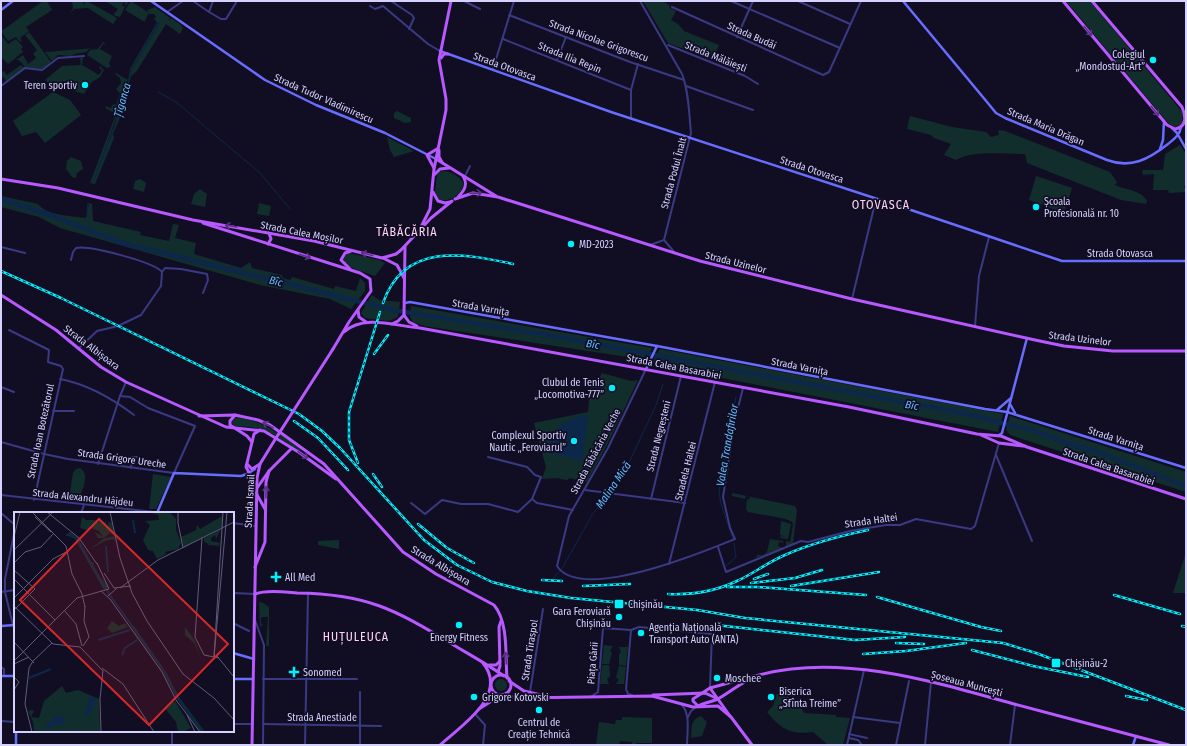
<svg xmlns="http://www.w3.org/2000/svg" width="1187" height="746" font-family="'Fira Sans Condensed',sans-serif">
  <rect width="100%" height="100%" fill="#110e24"/>
  <g fill="#112e2c" fill-rule="evenodd">
    <path d="M43,1h4l5,9 -26,17 3,4 -9,7 2,3 -2,1 -4,-5 -8,4 -7,-10v-3l2,2z"/>
    <path d="M72,1h12l-1,4 4,-4 30,17 -4,6 -25,-16 -14,1 -4,4 3,-5z"/>
    <path d="M105,1h24l-3,5 -2,-4 -2,3 3,2 -5,10 -7,-2 5,-6z"/>
    <path d="M131,1l18,12 -2,-3 8,-3 15,11 -3,4 4,-4 10,7 2,3 -3,6 -14,-10 -30,48 -5,4 -10,39 -8,19 1,4 -19,46 -5,-1 26,-69 -11,-6 1,-2 5,2 2,-4 3,1 4,-12 -4,-4 5,-6 -1,-5 -5,-4 1,-1 12,7 2,-11 27,-47 -3,-3 2,-2 -2,-3h-6l-3,7h-2l-18,-11zM158,22l2,1 -29,49 -20,66 -18,44 22,-61 16,-51z"/>
    <path d="M643,1h19l7,4 1,3 6,3 -5,9 7,4 6,7 35,14 -6,15 -45,-17z"/>
    <path d="M1066,1h24l93,112 -1,11 -7,3 -6,-3z"/>
    <path d="M112,24l-16,24 -7,1 -3,3 -12,2 -2,2 -14,-1 -6,6 -7,-9 51,-4z"/>
    <path d="M29,32l22,30 -9,7 -17,-2 -6,-7h-3l7,-5 5,9 8,-6 -3,-4 4,-4 -12,-15z"/>
    <path d="M1,35l7,9 8,-5 7,8 -2,2 2,3 -15,12 -7,-7z"/>
    <path d="M103,42l3,2h-3l-3,5 12,7 -3,8 2,2 -4,2 -20,-13 3,-5 8,-1z"/>
    <path d="M83,57l-1,8 17,10 3,-5 -3,-2 1,-2 4,4 -4,7 -8,5 -8,12 -22,-7 -5,2 -12,-9 17,-14 19,-1 -1,-7z"/>
    <path d="M21,65l4,3 -19,13 -3,-4 -2,1v-6l3,-1 3,4z"/>
    <path d="M53,92l17,8 11,15 -36,28 -9,-11 -14,4 -9,-15z"/>
    <path d="M397,111l14,7v4l-6,1 -11,-5v-5z"/>
    <path d="M910,116l42,11 34,5 5,5 8,-2 -1,-5 7,1 105,41 7,10 -2,3c12,6 25,4 32,16l-1,3 -25,-4 -94,-37 -2,-9c-18,0 -54,-4 -69,6l-12,-5 7,-11 -17,-6 -3,-3 -24,-6z"/>
    <path d="M387,137l27,14 -20,6 -4,-7z"/>
    <path d="M1180,145l6,9v31l-2,1 2,6 -17,1 -1,-3h-15l1,-16 -11,1 -1,-5h21l2,-16z"/>
    <path d="M71,157l10,4 2,8 -6,4 -1,5 -4,-1 -6,-8 1,-8z"/>
    <path d="M440,170l2,5 -1,-4c8,-1 19,5 22,12 1,10 -13,19 -23,17l-5,-7 2,-1h-2l2,-17z"/>
    <path d="M1036,176l36,12 -8,25 -35,-13z"/>
    <path d="M140,179l6,4 -2,9 -11,-3 2,-8z"/>
    <path d="M200,189l7,5 -2,13 -14,-3 3,-10z"/>
    <path d="M1,196l37,8c9,12 34,12 48,14l3,-15 3,1 1,17 48,11 -1,3 29,6 4,-17 6,1 -4,13 21,5 -2,11 47,14 9,-6 2,6 30,7 1,3 7,2 2,-3 42,12 1,-3 21,5 4,-13 5,5v8l-14,18 -21,-10 -70,-14 -200,-57 -21,-11 -38,-10z"/>
    <path d="M259,203l12,3 -2,10 -12,-2z"/>
    <path d="M349,253l30,7 6,3 -10,13c-10,-4 -27,-7 -32,-16l3,-6z"/>
    <path d="M372,295l7,5 21,2 -2,15 -9,4 -24,-3 -4,-5z"/>
    <path d="M411,306l241,42 -5,12 -223,-34 -11,-4 -3,-5z"/>
    <path d="M660,349l343,65 -5,18 -347,-68z"/>
    <path d="M602,373l29,8 7,-1 -31,65 -20,37 -18,-4 -1,2 -8,-1 -1,-1 -17,1 4,-12 -12,-44 54,-11 3,-32h7z"/>
    <path d="M1010,416l176,56v20l-176,-57 -4,-5z"/>
    <path d="M236,417c25,3 44,17 64,31l1,2 -2,1c-26,-17 -32,-24 -64,-25l-3,-3 1,-4z"/>
    <path d="M80,468c9,5 4,19 0,27l-5,2 -5,-5 3,-19 3,-4z"/>
    <path d="M153,474l18,3 -15,32h-7z"/>
    <path d="M732,493l63,13 2,4 -4,34 -7,3v-6l4,1 3,-17 -1,-3 -6,-3 -38,-7 -2,-3 1,-10 2,1 1,-3 -4,-1 -1,3 -13,-3z"/>
    <path d="M781,521l10,3 -3,15 -8,-1 1,-2 6,1 -7,-2z"/>
    <path d="M770,539l12,2 2,2 -5,-1 -1,4 5,2 -27,10 1,-3h6l4,-3z"/>
    <path d="M339,540v9l-21,-4v-4z"/>
    <path d="M1186,552v41h-13z"/>
    <path d="M259,602l4,1 6,4v39h-3l2,-29h-7v6l2,2 -3,2z"/>
    <path d="M604,645l9,1 -3,5 2,2 -3,11h-7z"/>
    <path d="M619,647h9l-2,19 -7,-1v-11l2,-2z"/>
    <path d="M602,665h7l1,11 -3,3 2,5h-9z"/>
    <path d="M619,666l7,1 -2,17h-8l3,-4 -3,-3z"/>
    <circle cx="501" cy="685" r="6"/>
    <path d="M785,690l8,14h6l5,9 32,2v2l14,1 -7,27 -16,-1 -14,-12c-23,3 -32,-3 -46,-20l6,-6 4,-12z"/>
    <path d="M701,716l6,6 -5,14 -11,2c1,-11 -1,-18 10,-22z"/>
    <path d="M622,717l30,1v25h-16v2h-4v-3l-12,-1 -1,4h-23l3,-23 16,2 1,-4h6z"/>
  </g>
  <g fill="#0d274a">
    <path d="M159,21l1,2 -29,49 -20,66 -18,44h-1l22,-56 17,-56z"/>
    <path d="M581,415l7,2 -6,44 -32,-8 1,-19 13,-11z"/>
  </g>
  <g fill="none" stroke-linecap="round" stroke-linejoin="round">
    <g stroke="#0d274a" stroke-width="1">
      <path d="M158,92l18,10 84,71 30,36"/>
      <path d="M88,203l-1,8 3,20"/>
      <path d="M535,340l1,-6"/>
      <path d="M669,367l4,-8"/>
      <path d="M740,380l2,-8"/>
      <path d="M733,539l-12,-35 -2,-12 17,-95"/>
      <path d="M726,566l10,-9 -2,-14"/>
      <path d="M552,580l11,-13 29,-52 35,-48 29,-62 7,-21"/>
    </g>
    <path stroke="#0d274a" stroke-width="4.5" d="M1,199l52,17 66,26 274,68 176,29 403,76 37,10 21,4 39,15 32,9 85,33"/>
    <g stroke="#393a83" stroke-width="2">
      <path d="M193,1l16,11 4,-11"/>
      <path d="M391,1l21,14 2,3 -5,11"/>
      <path d="M464,1l16,8"/>
      <path d="M640,1l42,73c7,18 7,40 9,59l-27,107"/>
      <path d="M731,1l109,47"/>
      <path d="M798,1l52,23"/>
      <path d="M370,6l5,3 8,-3 45,38 12,7"/>
      <path d="M672,7l151,68 6,-3 32,-71"/>
      <path d="M167,12l16,-11"/>
      <path d="M209,12l12,7h5l11,-18"/>
      <path d="M509,15l121,47 54,18"/>
      <path d="M737,37l16,-36"/>
      <path d="M503,39l128,51"/>
      <path d="M668,45l77,31 13,8"/>
      <path d="M557,60l9,-23"/>
      <path d="M493,69l21,-68"/>
      <path d="M1,86l24,-18 17,2 16,-12 26,-2"/>
      <path d="M686,86l67,24"/>
      <path d="M631,118v-28l7,-26"/>
      <path d="M465,176l5,-10"/>
      <path d="M664,240l11,13"/>
      <path d="M650,245l14,-5"/>
      <path d="M1,247l24,6"/>
      <path d="M71,260l2,-8 3,-4c13,-3 78,14 86,24"/>
      <path d="M852,299l24,-100"/>
      <path d="M975,326l4,-50 10,-39"/>
      <path d="M9,330l40,20 -1,12 13,4 2,3 -29,131"/>
      <path d="M79,348l18,-17 21,-5 23,-11 20,-29 1,-14 3,-4 16,1 26,5 1,6 -5,13"/>
      <path d="M646,369l-38,79 -39,68 -12,50c24,37 146,-14 178,-27l-5,-11 -7,-31 12,-77 8,-32"/>
      <path d="M60,379c26,5 53,20 74,36"/>
      <path d="M1,387l13,5"/>
      <path d="M53,411h21"/>
      <path d="M1,442l43,12 24,5 106,14 21,-47 -47,-18 -18,-11 -10,-1"/>
      <path d="M996,455l36,86"/>
      <path d="M98,464l22,-68 6,-14"/>
      <path d="M131,468l1,-11h5"/>
      <path d="M585,490l100,13"/>
      <path d="M1,495l162,18"/>
      <path d="M532,499l5,4 36,7"/>
      <path d="M651,499l30,-123"/>
      <path d="M411,503l14,11 17,-14 19,4h27l30,8 14,-13 9,-22 -6,-2 -8,-8 -39,-10"/>
      <path d="M1,513l14,12"/>
      <path d="M81,513l3,-8"/>
      <path d="M233,523l22,3"/>
      <path d="M718,547l8,25 75,-31 7,1 42,-11 36,-6h14l16,-6 55,10 4,-3 24,-83"/>
      <path d="M669,564l46,-182"/>
      <path d="M1,592l14,-2"/>
      <path d="M233,593l22,1"/>
      <path d="M255,620l9,25 -1,100"/>
      <path d="M233,623l16,8"/>
      <path d="M13,625l-8,-33v-13l10,-50"/>
      <path d="M631,630l-5,59 2,5 4,1"/>
      <path d="M1,667l3,2v7"/>
      <path d="M263,679h94"/>
      <path d="M530,692l13,-83"/>
      <path d="M592,696l6,-4 5,-64 28,2 8,-3 73,7 -2,53"/>
      <path d="M681,704c10,9 6,29 6,41"/>
      <path d="M475,714l10,11 -2,20"/>
      <path d="M688,717l3,-6 5,-4"/>
      <path d="M853,717l47,6"/>
      <path d="M1,721l14,1"/>
      <path d="M233,724h20"/>
      <path d="M263,724l118,2"/>
      <path d="M172,731v14"/>
      <path d="M849,734l18,4"/>
      <path d="M849,738l9,2 4,5"/>
      <path d="M305,745l3,-152"/>
      <path d="M360,745v-53"/>
      <path d="M847,745l17,-75"/>
      <path d="M896,745l13,-64"/>
      <path d="M925,745l6,-63"/>
      <path d="M1010,745l5,-40"/>
    </g>
    <g stroke="#696dff" stroke-width="2.5">
      <path d="M151,1l114,79 51,25 69,28 51,26"/>
      <path d="M903,1l84,101 9,11 9,5 102,42c24,9 42,-1 61,-16 6,-5 12,-9 13,-17"/>
      <path d="M1,10l12,-9"/>
      <path d="M440,51l171,61 294,96 157,53h124"/>
      <path d="M1172,128l5,5 9,16"/>
      <path d="M1160,149l3,-9 1,-19"/>
      <path d="M405,303l5,-1 247,44 328,63 22,3 179,56"/>
      <path d="M646,369l11,-23"/>
      <path d="M1010,404l5,9"/>
      <path d="M997,410l14,-12"/>
      <path d="M998,436l4,-3 25,-95"/>
      <path d="M157,513l17,-40 67,3 6,-2 8,-5"/>
      <path d="M1,626l14,-1"/>
      <path d="M233,653l21,6"/>
      <path d="M1,676h14"/>
      <path d="M233,679h20"/>
      <path d="M16,745v-14"/>
      <path d="M1133,745l3,-9"/>
    </g>
    <g stroke="#b859ff" stroke-width="3">
      <path d="M1063,1l104,124 8,4c12,-2 11,-13 7,-22l-90,-106"/>
      <path d="M441,58l3,-4h4"/>
      <path d="M439,150v7l3,5"/>
      <path d="M436,159l60,37"/>
      <path d="M434,168l-7,-13 10,-6"/>
      <path d="M434,175l6,-6 9,-1"/>
      <path d="M1,179l57,9 135,32 121,21 68,17 14,-4 5,-4 30,-32 21,-17"/>
      <path d="M433,192l5,9 7,2 5,-1"/>
      <path d="M458,197c7,-7 10,-13 5,-21"/>
      <path d="M455,199l18,-6 25,4 202,64 152,38 183,41 29,6 49,5h73"/>
      <path d="M203,223l157,50 10,6 1,12 -22,31 -16,27"/>
      <path d="M421,227l9,-18 4,-40 12,-59v-11l-7,-39 12,-59"/>
      <path d="M268,244l3,-5 -2,-6"/>
      <path d="M383,258l14,7 7,13"/>
      <path d="M350,269l-9,-9 4,-7 6,-2"/>
      <path d="M1,295l55,35 45,37 25,15 100,45 38,4 36,22 36,26"/>
      <path d="M358,310l1,7 7,5"/>
      <path d="M404,315l5,7 8,4"/>
      <path d="M392,324l6,-3 6,-6 1,-68"/>
      <path d="M344,332c20,-18 51,-6 76,-4l429,79 128,27 24,2 26,11 159,52"/>
      <path d="M235,415l-5,6v4l17,11 5,6"/>
      <path d="M199,416l36,-1 23,5 12,5 54,39 79,88 33,22 58,31c15,18 11,51 13,73"/>
      <path d="M981,435l18,8 24,3"/>
      <path d="M247,464l5,5 8,-5"/>
      <path d="M256,485l-10,-18 8,-33 6,-4"/>
      <path d="M257,488l12,-17 23,-23"/>
      <path d="M256,493l9,16"/>
      <path d="M255,567l10,-25 1,-60 3,-11"/>
      <path d="M255,594c13,-4 28,-2 42,-1 70,1 97,16 155,51 18,11 35,20 52,32"/>
      <path d="M489,665h7l4,-4"/>
      <path d="M498,672l2,-6 -1,-39 2,-6"/>
      <circle cx="501" cy="685" r="10"/>
      <path d="M509,681l15,10 21,5"/>
      <path d="M710,688l20,28"/>
      <path d="M653,695l52,-2 13,6"/>
      <path d="M698,706c6,-3 13,-4 20,-7 14,-8 26,-19 41,-24 83,-22 176,7 255,29 52,14 103,27 155,41"/>
      <path d="M698,706l-5,-5v-2l17,-11 44,-12"/>
      <path d="M479,709l22,-14 18,3 133,-2 41,11 25,-1 13,11 21,28"/>
      <path d="M252,745l5,-267 3,-14 16,-26"/>
      <path d="M440,745c22,-20 69,-50 43,-82"/>
    </g>
    <g stroke="#00f0fc" stroke-width="2.5">
      <g id="rail">
        <path d="M1,271l60,27 238,116 23,17 18,17 84,92 33,25 35,17 35,9 44,7 126,12 48,8 258,25 33,10 150,57"/>
        <path d="M383,303c21,-61 80,-50 130,-39"/>
        <path d="M374,354l14,-19"/>
        <path d="M294,421l24,17 30,32"/>
        <path d="M358,463l-9,-23v-28l31,-100"/>
        <path d="M373,474l9,13"/>
        <path d="M418,524l29,24 27,15"/>
        <path d="M754,579l14,-5"/>
        <path d="M542,580l20,1"/>
        <path d="M751,583l44,-5 27,-8"/>
        <path d="M583,586l47,-2"/>
        <path d="M791,586l88,-14"/>
        <path d="M727,587h30l109,8"/>
        <path d="M668,594c23,1 48,-3 69,-13 16,-7 31,-19 48,-26 27,-12 54,-19 83,-25"/>
        <path d="M1114,595l66,19"/>
        <path d="M877,597l104,30 20,4"/>
        <path d="M715,625l140,15 50,-3"/>
        <path d="M1182,626l4,1"/>
        <path d="M896,643l28,1"/>
        <path d="M972,650l61,16 55,11"/>
        <path d="M863,654l43,-3 60,-8"/>
        <path d="M1126,696l21,4"/>
      </g>
    </g>
    <use href="#rail" stroke="#110e24" stroke-width="1" stroke-dasharray="3" stroke-linecap="butt"/>
    <path stroke="#b859ff" stroke-width="3" d="M276,438l57,-89"/>
  </g>
  <defs><path id="oneway-shaft" d="M-6 0H5M1.5-3L5.5 0L1.5 3" fill="none" stroke-width="1.6" stroke-linecap="round" stroke-linejoin="round"/></defs>
  <g stroke="#5c3087">
    <use href="#oneway-shaft" transform="translate(1088 31) rotate(50)"/>
    <use href="#oneway-shaft" transform="translate(1155 111) rotate(51)"/>
    <use href="#oneway-shaft" transform="translate(476 193) rotate(-2)"/>
    <use href="#oneway-shaft" transform="translate(231 226) rotate(-171)"/>
    <use href="#oneway-shaft" transform="translate(367 254) rotate(-166)"/>
    <use href="#oneway-shaft" transform="translate(305 256) rotate(18)"/>
    <use href="#oneway-shaft" transform="translate(268 425) rotate(-151)"/>
    <use href="#oneway-shaft" transform="translate(303 455) rotate(34)"/>
    <use href="#oneway-shaft" transform="translate(266 492) rotate(-89)"/>
    <use href="#oneway-shaft" transform="translate(506 658) rotate(-95)"/>
  </g>
  <g fill="#00f0fc" stroke="#110e24" stroke-width="1.5">
    <circle cx="1153" cy="60" r="4"/>
    <circle cx="85" cy="85" r="4"/>
    <circle cx="1036" cy="207" r="4"/>
    <circle cx="571" cy="244" r="4"/>
    <circle cx="612" cy="388" r="4"/>
    <circle cx="574" cy="441" r="4"/>
    <path d="M274 571h4v4h4v4h-4v4h-4v-4h-4v-4h4z"/>
    <rect x="614" y="599" width="10" height="10" rx="2"/>
    <circle cx="619" cy="617" r="4"/>
    <circle cx="459" cy="625" r="4"/>
    <circle cx="641" cy="633" r="4"/>
    <rect x="1051" y="658" width="10" height="10" rx="2"/>
    <path d="M292 666h4v4h4v4h-4v4h-4v-4h-4v-4h4z"/>
    <circle cx="717" cy="678" r="4"/>
    <circle cx="474" cy="697" r="4"/>
    <circle cx="771" cy="697" r="4"/>
    <circle cx="539" cy="710" r="4"/>
  </g>
  <g text-anchor="middle" stroke-width="3.5" stroke-linejoin="round" paint-order="stroke">
    <g font-size="10" fill="#d5d2ff" stroke="#110e24">
      <text transform="translate(752 35) rotate(24)" y="4">Strada Budăi</text>
      <text transform="translate(599 40) rotate(20)" y="4">Strada Nicolae Grigorescu</text>
      <text transform="translate(716 56) rotate(22)" y="4">Strada Mălăiești</text>
      <text transform="translate(570 57) rotate(22)" y="4">Strada Ilia Repin</text>
      <text transform="translate(505 66) rotate(20)" y="4">Strada Otovasca</text>
      <text transform="translate(324 98) rotate(24)" y="4">Strada Tudor Vladimirescu</text>
      <text transform="translate(1046 126) rotate(23)" y="4">Strada Maria Drăgan</text>
      <text transform="translate(812 169) rotate(18)" y="4">Strada Otovasca</text>
      <text transform="translate(673 173) rotate(-75)" y="4">Strada Podul Înalt</text>
      <text transform="translate(302 232) rotate(11)" y="4">Strada Calea Moșilor</text>
      <text x="1120" y="257">Strada Otovasca</text>
      <text transform="translate(736 262) rotate(14)" y="4">Strada Uzinelor</text>
      <text transform="translate(481 307) rotate(10)" y="4">Strada Varnița</text>
      <text transform="translate(1080 338) rotate(7)" y="4">Strada Uzinelor</text>
      <text transform="translate(92 347) rotate(37)" y="4">Strada Albișoara</text>
      <text transform="translate(674 366) rotate(11)" y="4">Strada Calea Basarabiei</text>
      <text transform="translate(800 366) rotate(11)" y="4">Strada Varnița</text>
      <text transform="translate(40 431) rotate(-78)" y="4">Strada Ioan Botezătorul</text>
      <text transform="translate(658 436) rotate(-76)" y="4">Strada Negreșteni</text>
      <text transform="translate(1116 438) rotate(18)" y="4">Strada Varnița</text>
      <text transform="translate(595 451) rotate(-62)" y="4">Strada Tăbăcăria Veche</text>
      <text transform="translate(122 458) rotate(8)" y="4">Strada Grigore Ureche</text>
      <text transform="translate(1109 466) rotate(19)" y="4">Strada Calea Basarabiei</text>
      <text transform="translate(685 471) rotate(-76)" y="4">Stradela Haltei</text>
      <text transform="translate(83 497) rotate(6)" y="4">Strada Alexandru Hâjdeu</text>
      <text transform="translate(249 501) rotate(-87)" y="4">Strada Ismail</text>
      <text transform="translate(871 520) rotate(-8)" y="4">Strada Haltei</text>
      <text transform="translate(441 565) rotate(31)" y="4">Strada Albișoara</text>
      <text transform="translate(529 650) rotate(-81)" y="4">Strada Tiraspol</text>
      <text transform="translate(592 663) rotate(-85)" y="4">Piața Gării</text>
      <text transform="translate(967 683) rotate(15)" y="4">Șoseaua Muncești</text>
      <text x="322" y="721">Strada Anestiade</text>
    </g>
    <g font-size="10" fill="#d5d2ff" stroke="#110e24" text-anchor="start">
      <text x="1145" y="58" text-anchor="end">Colegiul<tspan x="1145" dy="12">„Mondostud-Art”</tspan></text>
      <text x="77" y="89" text-anchor="end">Teren sportiv</text>
      <text x="1044" y="205">Școala<tspan x="1044" dy="12">Profesională nr. 10</tspan></text>
      <text x="579" y="248">MD-2023</text>
      <text x="604" y="386" text-anchor="end">Clubul de Tenis<tspan x="604" dy="12">„Locomotiva-777”</tspan></text>
      <text x="566" y="439" text-anchor="end">Complexul Sportiv<tspan x="566" dy="12">Nautic „Feroviarul”</tspan></text>
      <text x="285" y="581">All Med</text>
      <text x="628" y="608">Chișinău</text>
      <text x="611" y="615" text-anchor="end">Gara Feroviară<tspan x="611" dy="12">Chișinău</tspan></text>
      <text x="649" y="631">Agenția Națională<tspan x="649" dy="12">Transport Auto (ANTA)</tspan></text>
      <text x="459" y="641" text-anchor="middle">Energy Fitness</text>
      <text x="1065" y="667">Chișinău-2</text>
      <text x="303" y="676">Sonomed</text>
      <text x="725" y="682">Moschee</text>
      <text x="779" y="695">Biserica<tspan x="779" dy="12">„Sfînta Treime”</tspan></text>
      <text x="482" y="701">Grigore Kotovski</text>
      <text x="539" y="726" text-anchor="middle">Centrul de<tspan x="539" dy="12">Creație Tehnică</tspan></text>
    </g>
    <g font-size="11" font-style="italic" fill="#60bdff" stroke="#110e24">
      <text transform="translate(122 100) rotate(-73)" y="4">Țîganca</text>
      <text transform="translate(276 281) rotate(14)" y="4">Bîc</text>
      <text transform="translate(593 344) rotate(11)" y="4">Bîc</text>
      <text transform="translate(912 405) rotate(11)" y="4">Bîc</text>
      <text transform="translate(727 445) rotate(-80)" y="4">Valea Trandafirilor</text>
      <text transform="translate(613 485) rotate(-56)" y="4">Malina Mică</text>
    </g>
    <g font-size="12" letter-spacing="1" fill="#ffd4f1" stroke="#110e24">
      <text x="881" y="209">OTOVASCA</text>
      <text x="407" y="236">TĂBĂCĂRIA</text>
      <text x="356" y="641">HUȚULEUCA</text>
    </g>
  </g>
  <g transform="translate(14 512)">
    <rect width="220" height="220" fill="#110e24"/>
    <path d="M135,0h20l7,7v11l5,13 -3,6 -13,3 1,2 -9,5 -4,-8 -5,-1 -5,-10 7,-15 -5,-4 14,-1 -1,-5zM208,4v11l-38,21 -3,-11 15,-7 1,-5 3,4zM68,5l4,3h5l14,1h-10l10,1 4,5 -1,-5 4,1 3,19 -2,-3 -8,2 -15,8 13,-10 11,-3 -4,-3 -6,5h-6l-3,-6 8,5 -4,-6 -8,-3 -4,2 -7,-2zM207,17l-5,10 -1,-4 -4,3v3l9,2 -1,3 -10,-1 -5,-4v-3zM56,20l8,6 7,14 2,-2 -1,3 5,10 3,-1 -1,5 4,6 12,14 -5,3 -29,-51 -9,-4zM98,109l7,5 6,-3 3,4 -16,6 -5,-5zM120,114l30,44 -2,1 -31,-44zM171,115l9,12 8,23 -8,-19 -9,-8zM151,158l14,27 26,35h-5l-22,-32 -15,-28zM48,174l4,7 12,-3 21,9 1,33h-66l-1,-10 -5,-11 4,-1 -3,-1 5,2 -3,6 8,1 5,-17zM161,189l16,27 -9,4h-4l-2,-10 -12,-15z" fill="#112e2c"/>
    <path d="M76,183l6,5 -7,15 -5,2zM43,203l8,2v7l-5,1 -1,-2 -11,6 -3,-2z" fill="#0d274a"/>
    <path fill="none" stroke="#0d274a" stroke-width="2" d="M119,8l2,13M52,23h6l5,4 32,55 52,72 16,31 25,35M92,34l2,26M84,128l32,-10M108,143l3,-7 12,-8M15,166l22,-9"/>
    <path fill="none" stroke="#5f5c7c" stroke-width="1" d="M18,0l34,34 6,28 10,20 3,13M33,0l32,26 18,26M96,0l10,46 12,35 15,28 36,53 31,24 20,22M164,0v11l5,25M21,5l16,15M0,25l6,-25M188,26l-7,99 9,18 15,3M0,38l39,-38M0,51l11,-11 16,-5 13,-14M0,58l21,19 -21,21M90,61l10,15 17,-2M0,67l41,41M106,76l38,-28 76,-38M87,79l9,8 52,73 14,28 24,32M94,84l9,-8M0,86l39,-39 15,-8M0,94l39,38 27,3 23,24M50,98l12,14 6,22M0,130l20,21M69,134l6,-9 -5,-16 1,-15M203,144l17,21M200,145l13,-145M200,145l9,-145M0,149l63,-63 32,-9 -12,-26M0,152l15,-7M88,156l21,16 31,48M0,165l5,5 -5,8M173,203l8,17M18,220l-7,-28 4,-36 4,-7 19,-18M87,220l-1,-33 3,-29"/>
    <path fill="#d62828" fill-opacity="0.15" stroke="#d62828" stroke-width="2" d="M85,7l129,125 -79,81 -129,-125z"/>
    <rect width="220" height="220" fill="none" stroke="#d5d2ff" stroke-width="2"/>
  </g>
  <rect width="1187" height="746" fill="none" stroke="#d5d2ff" stroke-width="4"/>
</svg>
